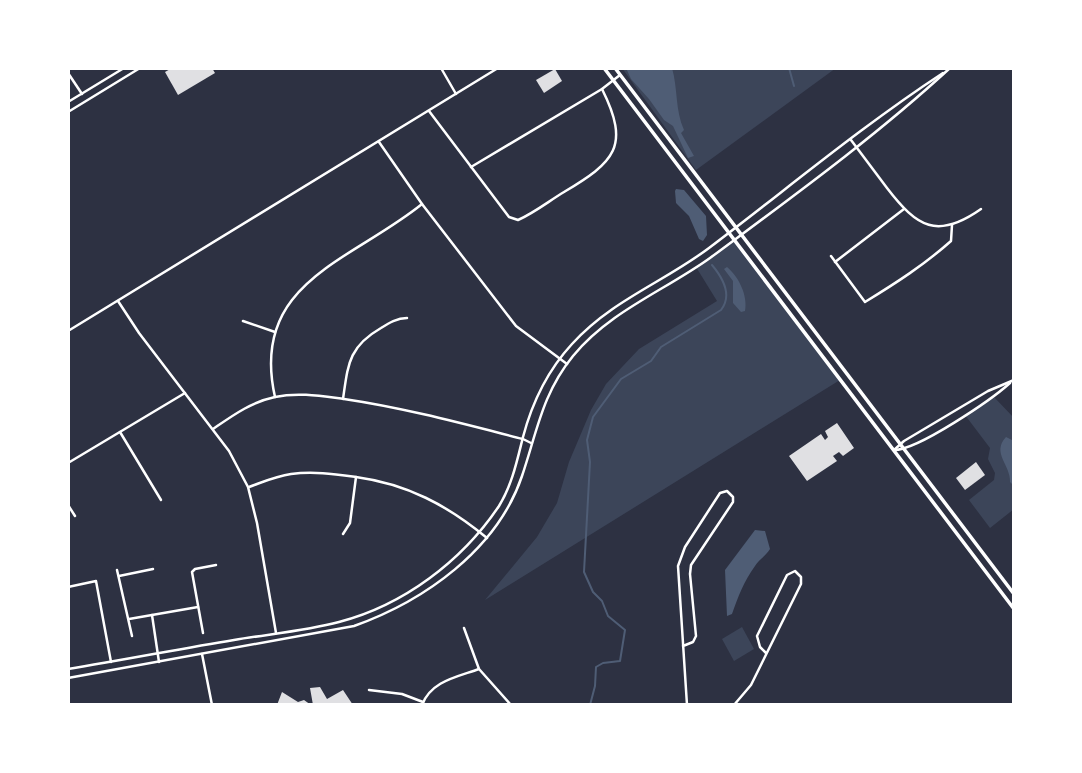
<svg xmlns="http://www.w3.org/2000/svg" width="1082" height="773" font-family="Mulish,sans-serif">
  <rect width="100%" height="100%" fill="#2d3142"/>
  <g fill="#3c4559">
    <path d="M622,68h214l-140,102z"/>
    <path d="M734,239l106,141 -355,220 52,-63 20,-34 12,-41 22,-52 15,-26 33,-35 78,-48 -21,-34z"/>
    <path d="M994,397l20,21v91l-24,19 -21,-28 25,-20 1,-7 -7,-14 2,-11 -25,-33z"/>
    <path d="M742,627l12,22 -20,12 -12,-22z"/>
  </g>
  <g fill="#4f5d75">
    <path d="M626,68h46c6,21 3,42 12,62l-3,3 13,23 -6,2 -15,-32 -9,-6 -15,-21 -18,-20z"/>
    <path d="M676,189l8,1 22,26 1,19 -4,6 -4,-2 -10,-23 -13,-13 -1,-12z"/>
    <path d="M727,267c12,10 21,29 18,44l-4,1 -8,-9v-22l-9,-12z"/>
    <path d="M1006,437l6,3 2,46 -4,-4c1,-17 -19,-29 -4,-45z"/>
    <path d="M755,530l10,1 5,18c-4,7 -11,10 -15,17 -11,15 -17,31 -23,48l-5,2 -2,-46z"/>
  </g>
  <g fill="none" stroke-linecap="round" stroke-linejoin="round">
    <g stroke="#4f5d75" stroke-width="2">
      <path d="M789,68l5,18"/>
      <path d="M590,705l5,-19 1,-19 7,-4 17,-2 5,-31 -17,-14 -6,-15 -9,-9 -9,-20 6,-110 -3,-22 6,-23 28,-38 30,-18 10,-14 60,-37c12,-15 1,-33 -9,-45"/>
    </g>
  </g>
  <g fill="#e0e0e3">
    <path d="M172,68h40l3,5 -37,22 -13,-23z"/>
    <path d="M555,69l7,12 -18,12 -8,-13z"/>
    <path d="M837,423l17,25 -11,8 -4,-4 -6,4 4,5 -30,20 -18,-25 32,-22 4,6 3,-3 -3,-6z"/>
    <path d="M976,462l9,13 -20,15 -9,-12z"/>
    <path d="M320,687l7,12 16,-9 10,15h-40l-3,-17z"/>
    <path d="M282,692l16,10 6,-2 7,5h-34z"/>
  </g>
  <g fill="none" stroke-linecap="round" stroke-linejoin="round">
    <g stroke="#fff" stroke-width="2.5">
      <path d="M441,68l15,26"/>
      <path d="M68,73l14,21"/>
      <path d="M429,111l80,106 9,3c16,-7 31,-19 46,-28 50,-30 67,-45 38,-103"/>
      <path d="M851,140c12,16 24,32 36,48 30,39 50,52 94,21"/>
      <path d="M379,142l43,62 94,122 51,38"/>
      <path d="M471,167l131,-78 18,-14"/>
      <path d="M831,256l34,46c31,-19 59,-37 86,-61l1,-16"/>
      <path d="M835,262l69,-53"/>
      <path d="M118,301l21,32 90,118 19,36 9,36 19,110"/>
      <path d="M243,321l32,11"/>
      <path d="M68,331l430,-263"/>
      <path d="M275,397c-26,-115 77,-136 147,-193"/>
      <path d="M343,399c5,-34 5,-52 38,-71 8,-5 16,-10 26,-10"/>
      <path d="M213,429c19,-13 38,-27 62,-32 23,-5 46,-1 69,2 61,9 120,25 179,40l8,4"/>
      <path d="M120,432l41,68"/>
      <path d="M894,450l10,-9 84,-50 26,-11"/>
      <path d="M894,450c24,0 97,-50 116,-67"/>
      <path d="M68,463l117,-70"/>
      <path d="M249,487c14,-5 27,-11 42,-13 22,-3 43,0 65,3 51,7 91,28 131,61"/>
      <path d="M68,505l7,11"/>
      <path d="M343,534l7,-11 6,-46"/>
      <path d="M117,570l15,66"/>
      <path d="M119,576l34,-7"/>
      <path d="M68,587l28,-6 15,81"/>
      <path d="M152,615l7,47"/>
      <path d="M129,619l69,-12"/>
      <path d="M464,628l15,41 32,36"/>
      <path d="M203,633l-11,-61 3,-3 21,-4"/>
      <path d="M683,646l10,-4 3,-6 -6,-62 1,-9 42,-63v-5l-6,-6 -7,2 -35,54 -7,19 9,139"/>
      <path d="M202,654l10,51"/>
      <path d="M369,690l33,4 21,8"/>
      <path d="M422,705c9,-24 35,-28 57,-36"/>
      <path d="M734,705l17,-20 50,-101v-7l-6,-6 -8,4 -30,61 3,11 6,6"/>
    </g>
    <g stroke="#fff" stroke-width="2.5">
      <path d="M68,102l56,-34"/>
      <path d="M68,112l72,-44"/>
      <path d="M68,669c56,-9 111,-20 166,-29 35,-6 71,-9 105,-18 65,-17 123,-61 160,-116 13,-21 18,-45 24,-69 9,-34 25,-67 49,-93 40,-44 92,-62 137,-96 78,-59 153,-122 234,-175"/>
      <path d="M68,678l286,-52c70,-25 143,-76 168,-150 15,-44 20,-82 51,-120 37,-45 91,-65 137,-98 82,-61 165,-121 240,-190"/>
    </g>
    <g stroke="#fff" stroke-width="3.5">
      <path d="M604,68l410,541"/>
      <path d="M615,68l399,526"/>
    </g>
  </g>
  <rect width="1082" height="773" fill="none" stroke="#ffffff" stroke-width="140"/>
</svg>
